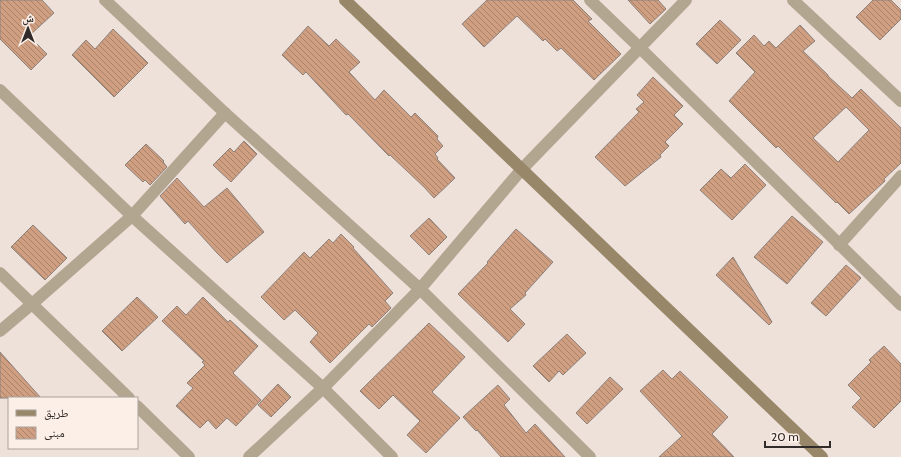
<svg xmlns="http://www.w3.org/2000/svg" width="901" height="457" font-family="Cabin,'Noto Naskh Arabic',sans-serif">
  <defs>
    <pattern id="building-back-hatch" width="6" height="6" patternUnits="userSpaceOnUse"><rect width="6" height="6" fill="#d09f82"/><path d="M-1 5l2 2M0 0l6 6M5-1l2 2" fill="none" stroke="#a9826a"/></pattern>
  </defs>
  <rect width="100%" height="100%" fill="#eee1da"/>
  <g fill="url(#building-back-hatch)" stroke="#8c817b" fill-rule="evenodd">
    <path d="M0,0h42l12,13 -25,23 18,18 -16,16 -31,-31z"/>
    <path d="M487,0h86l19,19 -4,2 33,33 -27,26 -33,-32 -4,3 -12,-12 -2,2 -26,-25 -33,31 -22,-23z"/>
    <path d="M628,0h30l8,9 -16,15z"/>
    <path d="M873,0h18l10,10v9l-21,21 -24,-23z"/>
    <path d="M720,20l21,20 -24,24 -21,-20z"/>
    <path d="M800,25l15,16 -12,10 25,24v1l24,22 9,-9 40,39v35l-17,16 1,2 -36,33 -12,-12 -1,1 -58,-57 -2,2 -47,-47 26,-29 -19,-19 18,-18 10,11 5,-5 7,7zM846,107l23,23 -31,32 -25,-24z"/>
    <path d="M308,26l21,20 7,-7 24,23 -11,10 26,28 9,-10 27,27 4,-4 23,23 -1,3 6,7 -8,8 3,4 -1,1 18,19 -21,20 -10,-11 -34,-32 -1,1 -41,-42 -2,1 -40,-43 -3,3 -21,-20z"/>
    <path d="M113,29l35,34 -34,34 -42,-42 14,-15 9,9z"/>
    <path d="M653,77l30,29 -9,9 9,9 -18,18 4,4 -9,9 1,2 -36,29 -30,-29 44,-45 -3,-3 8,-7 -7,-7z"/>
    <path d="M244,141l13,13 -26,28 -18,-17 17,-17 4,4z"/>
    <path d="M146,144l18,17 -1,1 4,5 -17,18 -5,-5 -2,2 -18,-17z"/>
    <path d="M745,164l21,21 -34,35 -32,-30 21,-21 10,9z"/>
    <path d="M177,178l27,29 23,-19 37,44 -37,31 -10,-10 -29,-32 -3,3 -25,-28z"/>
    <path d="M792,216l31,26 -36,42 -33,-27z"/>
    <path d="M429,218l18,19 -18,18 -19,-19z"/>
    <path d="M33,225l34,33 -22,22 -34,-33z"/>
    <path d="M516,229l37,33 -28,31 1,2 -16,14 15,15 -17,18 -50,-48 30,-31 -1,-1z"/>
    <path d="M341,234l13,13 -1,1 40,45 -8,8 6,7 -19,19 -3,-3 -39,39 -20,-21 8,-9 -23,-23 -11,10 -23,-23 43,-45 6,6 19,-19 4,4z"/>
    <path d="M733,257l39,65 -3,3 -53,-50z"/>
    <path d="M846,265l15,13 -35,38 -15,-13z"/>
    <path d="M137,297l21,20 -36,34 -20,-20z"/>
    <path d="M203,297l25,25 2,-2 28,26 -25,27 28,27 -25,26 -9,-8 -11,11 -8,-9 -8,8 -24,-22 17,-18 -6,-5 18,-18 -3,-3 2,-1 -42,-40 15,-15 9,9z"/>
    <path d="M429,323l36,34 -33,35 28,26 -34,35 -19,-18 13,-14 -27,-26 -14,14 -19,-18z"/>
    <path d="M567,334l19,19 -23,22 -4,-4 -10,11 -16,-16z"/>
    <path d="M884,346l17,18v37l-27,27 -22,-21 9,-9 -13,-13 23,-23 -2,-2z"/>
    <path d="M0,352l41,46h-41z"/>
    <path d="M663,370l9,9 8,-8 48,46 -16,17 22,23h-75l23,-21 -42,-45z"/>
    <path d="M610,377l13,12 -36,35 -11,-11z"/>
    <path d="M278,384l13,13 -20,20 -13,-12z"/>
    <path d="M498,385l12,14 -6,6 22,28 9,-9 30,33h-64l-24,-27 -1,1 -13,-14z"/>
  </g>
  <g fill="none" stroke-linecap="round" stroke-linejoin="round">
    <g stroke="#b2a691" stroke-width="12">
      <path d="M105,0l120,113 195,176 170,168"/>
      <path d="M590,0l50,48 261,257"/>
      <path d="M793,0l108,101"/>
      <path d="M0,90l132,126 191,172 69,69"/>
      <path d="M839,245l62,-69"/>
      <path d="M0,273l129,125"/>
      <path d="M0,331l32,-27 100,-88 93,-103"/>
      <path d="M137,406l52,51"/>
      <path d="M249,457l74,-69 97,-99 102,-120 164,-169"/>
    </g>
    <path stroke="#998769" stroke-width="12" d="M345,0l477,457"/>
  </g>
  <rect x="8" y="397" width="130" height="52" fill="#fbefe8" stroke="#aaa19c"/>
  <rect x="16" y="410" width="20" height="6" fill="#998769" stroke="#aaa19c"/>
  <text x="44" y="417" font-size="12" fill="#312c29">طريق</text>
  <rect x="16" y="427" width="20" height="12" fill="url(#building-back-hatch)" stroke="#aaa19c"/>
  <text x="44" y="437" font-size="12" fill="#312c29">مبنى</text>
  <g transform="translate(28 28)" stroke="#fbefe8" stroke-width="3" paint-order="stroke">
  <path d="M0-3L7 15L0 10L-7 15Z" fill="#312c29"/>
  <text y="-6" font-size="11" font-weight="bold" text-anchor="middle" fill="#312c29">ش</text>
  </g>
  <path d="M765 441v6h65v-6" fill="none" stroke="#312c29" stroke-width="2"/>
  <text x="771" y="441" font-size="12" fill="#312c29" stroke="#fbefe8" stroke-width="3" paint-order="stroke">20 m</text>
</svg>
